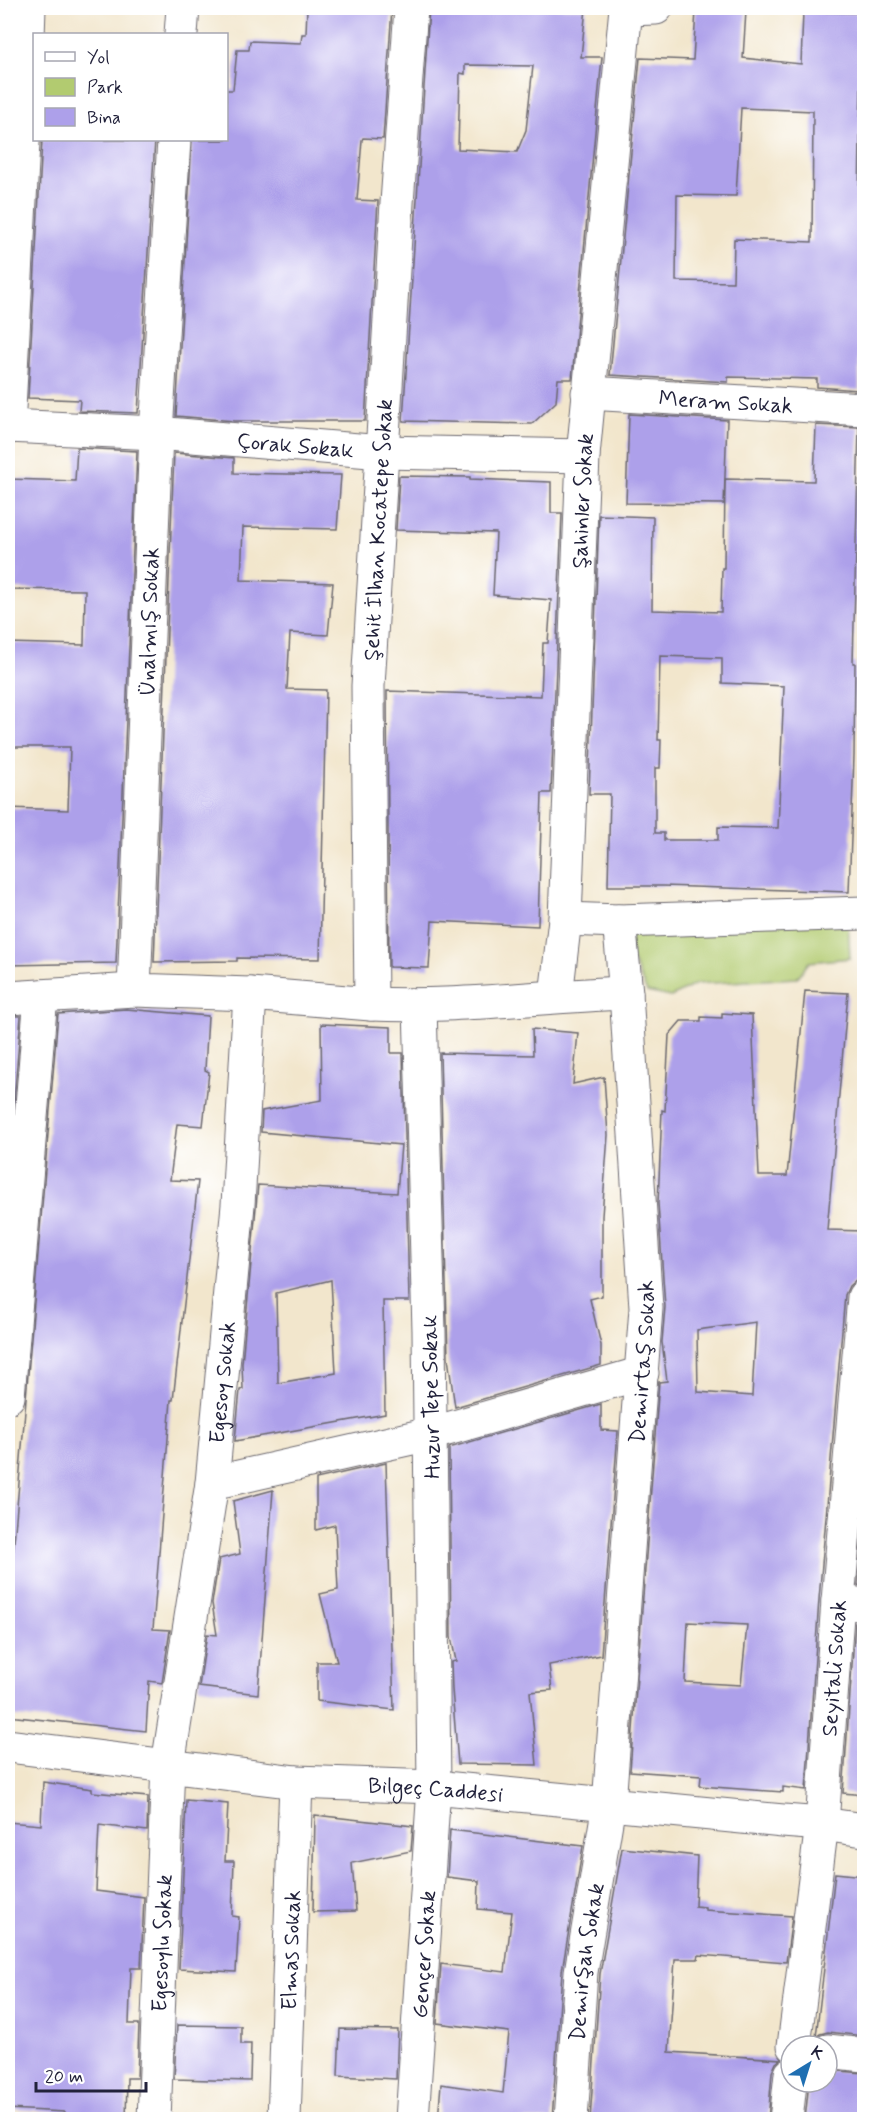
<svg xmlns="http://www.w3.org/2000/svg" width="872" height="2127" font-family="Mynerve,sans-serif">
  <rect width="100%" height="100%" fill="#fff"/>
  <filter id="ink" filterUnits="userSpaceOnUse"><feTurbulence type="fractalNoise" baseFrequency=".0167" numOctaves="2"/><feDisplacementMap in="SourceGraphic" scale="12" xChannelSelector="R" yChannelSelector="G"/><feConvolveMatrix kernelMatrix="1 2 1 2 8 2 1 2 1" color-interpolation-filters="sRGB"/></filter>
  <filter id="wash" filterUnits="userSpaceOnUse"><feTurbulence type="fractalNoise" baseFrequency=".008" numOctaves="4" result="noise"/><feDisplacementMap in="SourceGraphic" scale="24" xChannelSelector="R" yChannelSelector="G"/><feGaussianBlur stdDeviation="1.35" result="paint"/><feColorMatrix in="noise" values="0 0 0 0 0 0 0 0 0 0 0 0 0 0 0 0 0 1.4 0 .05"/><feComposite in="paint" operator="in"/></filter>
  <g filter="url(#wash)">
    <rect width="100%" height="100%" fill="#f2e6cc"/>
    <path fill="#b2cb70" stroke="#6a7656" stroke-width="1.5" d="M848,920l2,38 -41,4 -12,16 -101,6 -25,13 -24,-5 -16,-35 -3,-31z"/>
    <g id="blocks">
      <g fill="#ada0ea" fill-rule="evenodd">
        <path d="M307,8h85l-9,131 -20,-1 -1,2 -5,60 21,1 -13,220h-130l-59,-5 16,-276h34v-50h7l4,-40h12l1,-9 51,2 1,-9h4z"/>
        <path d="M429,8h157l-5,49h21l-30,322h-14l-2,23 -24,22 -129,-3zM465,65l68,1 -7,64 -9,22 -59,-3 2,-76 5,1z"/>
        <path d="M696,10l50,1 -3,47 58,6 2,-52 59,1 -3,186 3,116h-3v75l-42,-3v-8l-89,-2v5l-118,-7 30,-317 53,2zM741,108l72,3 -1,131 -78,-3 -1,43 -57,-1 1,-86 59,1z"/>
        <path d="M42,140h113l-17,273 -59,-2 1,-11 -52,-2z"/>
        <path d="M629,414l98,6 -3,84 -98,-1z"/>
        <path d="M816,425l43,2 -6,236h2l-1,93 -5,136 -186,-6h-55l2,-92h-21l10,-279 54,2 -1,93 69,2 1,-44h2l1,-89 89,2zM660,656l62,2v25l62,3 -6,142 -60,-1v13h-54v-7h-9v-65h5l1,-28h-3z"/>
        <path d="M77,448l60,3 -21,512 -108,2v-157l60,2 2,-63h-62v-104l76,2 1,-55 -77,-1v-110l67,2z"/>
        <path d="M174,453l60,5v15l107,2 -4,54 -94,-2 -2,53 92,3 -5,52 -38,-2 -3,56 39,1 -6,269 -83,-1v3l-83,1z"/>
        <path d="M399,476l71,1v2l81,3v31h11l-11,280h-9l-4,133 -106,-5 -3,47 -40,-1 -2,-276 154,5 2,-53h5l3,-43 -58,-5 3,-62 -100,-3z"/>
        <path d="M805,991l43,2 -21,237 37,1v47l-8,2 -7,6 -4,9 -26,304 -13,191 -23,-3v5l-83,-6 1,-10 -71,-5 29,-389 8,-1 -5,-39 3,-35 -7,-104 4,-93 3,1 4,-76 12,-14h20v-4l21,1v-5l30,2 7,161h28zM756,1322l-4,74 -54,-4 -1,-62zM688,1622l59,3 -6,60 -56,-3z"/>
        <path d="M126,1009l82,7 -3,54 4,2 -6,54 -26,-2 -7,56 28,1 -25,219h-2l-18,229 17,1 -8,53 -13,-2 -3,50 -138,-15v-101l50,-601z"/>
        <path d="M8,1016h13l-13,158z"/>
        <path d="M321,1024l70,3v26h12l6,248h-26l2,113 -150,27 5,-51 3,-1 -1,-25 16,-179 139,8 4,-48 -140,-13 1,-21 60,-11zM331,1280l5,93 -58,10 -2,-90z"/>
        <path d="M532,1029l46,4 -5,51 31,-7 4,58 -6,81v80l-12,3 11,46v20l-146,42 -7,-49 -8,-305 93,2z"/>
        <path d="M601,1404v26l17,1 -17,224 -52,10 3,25 -22,2 7,73 -79,-1 -6,-75 -1,-27 5,-1 -5,-24 -2,-189z"/>
        <path d="M386,1463l8,247 -77,-9v-39h20l-17,-68 18,-4 -3,-65 -19,5v-51z"/>
        <path d="M273,1490l-15,204 -59,-7 8,-53 10,1 -5,-32 7,-44 21,-5 -7,-53z"/>
        <path d="M864,1511v75l-6,-1z"/>
        <path d="M855,1623h9v172l-21,-2z"/>
        <path d="M43,1782l49,7v3l56,5 -1,34 -48,-6 -3,66 48,6 -3,71h-10l-2,56h10l-2,54h-10l-1,42h-61v-8l-57,-3v-287l33,3z"/>
        <path d="M186,1800l42,4 -3,57h9l-2,55 7,1 -3,55 -57,-3z"/>
        <path d="M315,1815l98,11 -2,25 -59,12 4,48 -43,1z"/>
        <path d="M450,1830l133,16 -21,125 -10,149h-114l3,-36 62,9 6,-61 -72,-9 4,-59 64,8 7,-60 -34,-3 1,-28 -32,-4z"/>
        <path d="M622,1848l75,8 -2,50 10,1v3l87,6 -6,46 -87,-7 -1,4h-23l-6,93 112,7 -5,4 -4,9 -4,48h-178l10,-146z"/>
        <path d="M835,1873l29,3v160l-36,-4 -8,2 -4,3z"/>
        <path d="M177,2025l64,1v18h10l-1,37 -76,-2z"/>
        <path d="M340,2029l58,1 -2,49 -58,-3z"/>
        <path d="M827,2070l37,3v47h-59l4,-38h18z"/>
      </g>
    </g>
  </g>
  <g filter="url(#ink)">
    <use href="#blocks" fill-opacity="0" stroke="#6b676e" stroke-width="1.5"/>
    <g fill="none" stroke-linecap="round" stroke-linejoin="round">
      <g stroke="#6b676e" stroke-width="35">
        <g id="minor">
          <path d="M411,8l-14,195 -29,483 3,318c85,4 170,-8 255,-11"/>
          <path d="M626,9l30,-1"/>
          <path d="M181,34l2,-26"/>
          <path d="M174,140l-18,293 -22,557 116,4 121,10"/>
          <path id="s1" d="M588,393l276,16"/>
          <path id="s2" d="M8,426l148,7 226,19 201,4"/>
          <path d="M8,428l19,-361 2,-59"/>
          <path d="M565,919l54,2 245,-8"/>
          <path id="s3" d="M556,996l9,-77 18,-463 43,-448"/>
          <path d="M8,998l126,-8"/>
          <path d="M8,1397l33,-401"/>
          <path d="M212,1483l218,-49 212,-61"/>
          <path d="M838,1601l26,4"/>
          <path id="s4" d="M8,1746l288,36 138,5 349,34 39,3 42,6"/>
          <path id="s5" d="M794,2046l28,-222 16,-223 26,-304"/>
          <path d="M827,2051l37,4"/>
          <path id="s6" d="M154,2120l14,-355 44,-282 26,-278 12,-211"/>
          <path id="s7" d="M284,2120l12,-338"/>
          <path id="s8" d="M412,2120l22,-333 -5,-456 -9,-325"/>
          <path id="s9" d="M571,2120l10,-148 28,-168 37,-496 -20,-315 -7,-72"/>
          <path d="M786,2120l5,-46"/>
        </g>
      </g>
      <use href="#minor" stroke="#fff" stroke-width="33"/>
    </g>
  </g>
  <g text-anchor="middle" stroke-width="5" stroke-linejoin="round" paint-order="stroke">
    <g font-size="22" fill="#22223b" stroke="#fff">
      <text dy="8" stroke="none"><textPath href="#s1" startOffset="138">Meram Sokak</textPath></text>
      <text dy="8" stroke="none"><textPath href="#s2" startOffset="288">Çorak Sokak</textPath></text>
      <text dy="8" stroke="none"><textPath href="#s3" startOffset="496">Şahinler Sokak</textPath></text>
      <text transform="translate(377 530) rotate(-87)" y="8">Şehit İlhan Kocatepe Sokak</text>
      <text transform="translate(148 622) rotate(-88)" y="8">Ünalmış Sokak</text>
      <text dy="8" stroke="none"><textPath href="#s9" startOffset="762">Demirtaş Sokak</textPath></text>
      <text dy="8" stroke="none"><textPath href="#s6" startOffset="742">Egesoy Sokak</textPath></text>
      <text transform="translate(430 1397) rotate(-91)" y="8">Huzur Tepe Sokak</text>
      <text dy="8" stroke="none"><textPath href="#s5" startOffset="380">Seyitali Sokak</textPath></text>
      <text dy="8" stroke="none"><textPath href="#s4" startOffset="430">Bilgeç Caddesi</textPath></text>
      <text dy="8" stroke="none"><textPath href="#s6" startOffset="177">Egesoylu Sokak</textPath></text>
      <text dy="8" stroke="none"><textPath href="#s7" startOffset="170">Elmas Sokak</textPath></text>
      <text dy="8" stroke="none"><textPath href="#s8" startOffset="166">Gençer Sokak</textPath></text>
      <text dy="8" stroke="none"><textPath href="#s9" startOffset="159">Demirşah Sokak</textPath></text>
    </g>
  </g>
  <rect width="872" height="2127" fill="none" stroke="#fff" stroke-width="30"/>
  <rect x="33" y="33" width="195" height="108" fill="#ffffff" stroke="#a7a7b1" stroke-width="1.5"/>
  <rect x="45" y="52" width="30" height="9" fill="#ffffff" stroke="#a7a7b1" stroke-width="1.5"/>
  <text x="87" y="63" font-size="18" fill="#22223b">Yol</text>
  <rect x="45" y="78" width="30" height="18" fill="#b2cb70" stroke="#a7a7b1" stroke-width="1.5"/>
  <text x="87" y="93" font-size="18" fill="#22223b">Park</text>
  <rect x="45" y="108" width="30" height="18" fill="#ada0ea" stroke="#a7a7b1" stroke-width="1.5"/>
  <text x="87" y="123" font-size="18" fill="#22223b">Bina</text>
  <g transform="translate(809 2064) rotate(38)"><circle r="28" fill="#ffffff" stroke="#a7a7b1" stroke-width="1.5"/>
  <path d="M0-4.5L10 22L0 15L-10 22Z" fill="#1f6fb2"/>
  <text y="-9" font-size="16" font-weight="bold" text-anchor="middle" fill="#22223b">K</text>
  </g>
  <path d="M36 2082v9h110v-9" fill="none" stroke="#22223b" stroke-width="3"/>
  <text x="45" y="2082" font-size="18" fill="#22223b" stroke="#ffffff" stroke-width="4.5" paint-order="stroke">20 m</text>
</svg>
